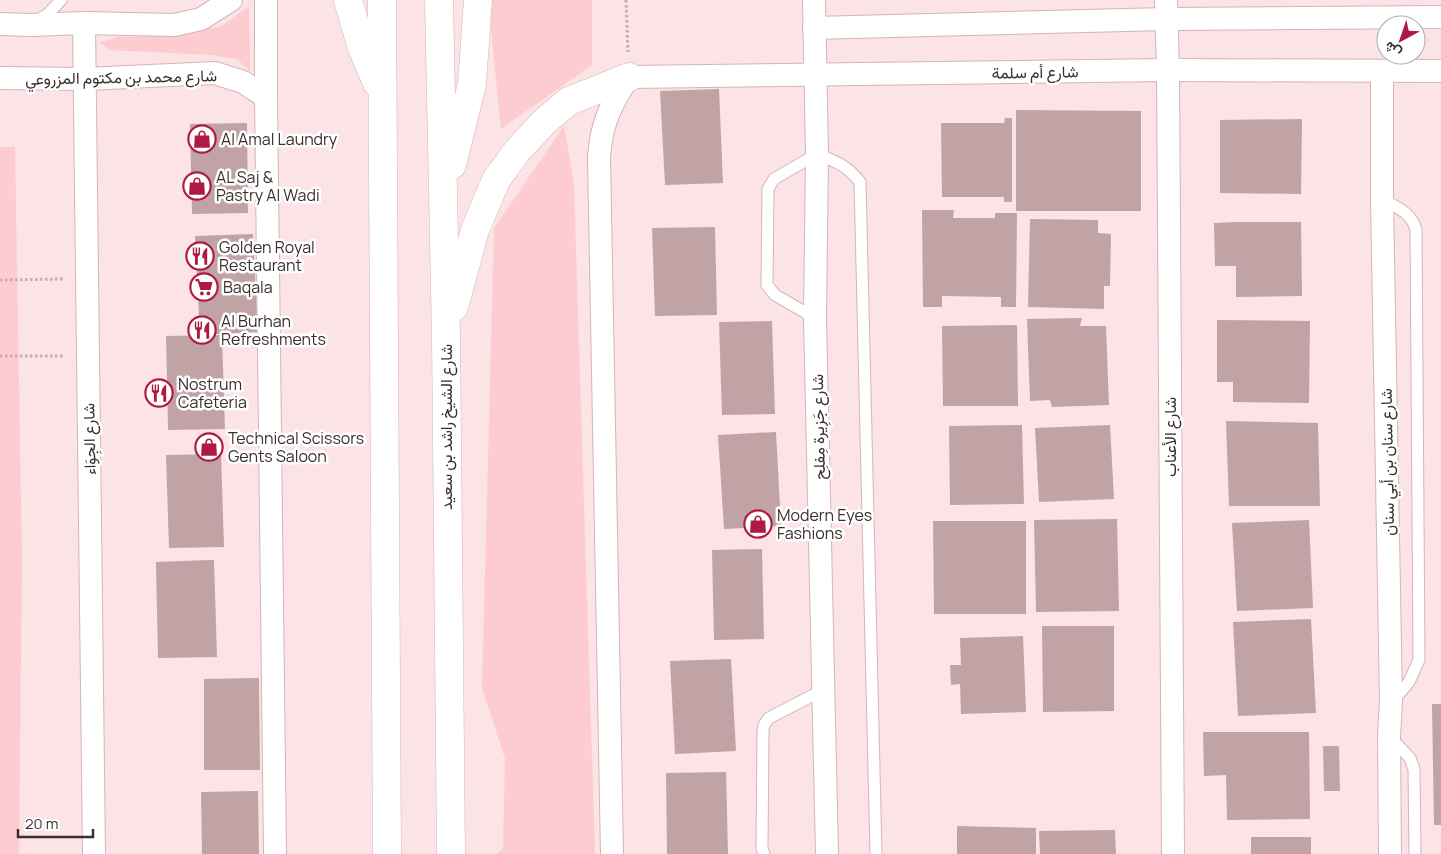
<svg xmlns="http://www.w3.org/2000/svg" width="1441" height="854" font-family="Manrope,Vazirmatn,sans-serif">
  <rect width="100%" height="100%" fill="#fce3e5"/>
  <g fill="#fcccd1">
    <path d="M490,0h102v65l-91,64 -12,-120z"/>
    <path d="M249,6l1,65 -13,-12 -26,-4 -102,-5 -9,-8 18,-5 34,-1 68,-9z"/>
    <path d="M564,126l10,58 21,670h-98l6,-6 2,-89 -23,-71 12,-460z"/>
    <path d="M0,147h15l7,414 -3,293h-19z"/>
  </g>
  <g fill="#c1a3a6">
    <path d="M719,89l4,94 -58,2 -5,-94z"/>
    <path d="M1016,110l125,1v100h-125z"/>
    <path d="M1005,118h7v84h-8v-5h-62l-1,-74h63z"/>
    <path d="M1302,119l-1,75 -81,-1v-73z"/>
    <path d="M247,123l1,90 -56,1 -2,-90z"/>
    <path d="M922,210h32l-1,8h42v-5h22l-1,94h-15v-10l-59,-1v11h-19z"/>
    <path d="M1030,219l68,1v13l13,1 -1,52h-6v23l-76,-2z"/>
    <path d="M1235,222h66l1,74 -66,1v-31h-21l-1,-43z"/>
    <path d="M715,227l2,88 -62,1 -3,-88z"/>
    <path d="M253,234l5,98 -58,3 -5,-99z"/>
    <path d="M1082,318l-2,8h26l3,79 -57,2 -2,-7 -20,1 -3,-82z"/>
    <path d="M1217,320l93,1 -1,82 -76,-1v-20h-16z"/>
    <path d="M772,321l3,93 -53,1 -3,-93z"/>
    <path d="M1017,325l1,81h-75l-1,-80z"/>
    <path d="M222,335l3,94 -57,1 -2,-94z"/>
    <path d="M1226,421l92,2 2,83h-91z"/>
    <path d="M1022,425l2,79 -74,1 -1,-79z"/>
    <path d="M1110,425l4,74 -75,3 -4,-74z"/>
    <path d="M776,432l5,94 -57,3 -6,-94z"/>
    <path d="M221,454l3,93 -55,1 -3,-93z"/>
    <path d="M1117,519l2,92 -83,1 -2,-92z"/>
    <path d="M1309,520l4,88 -76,3 -5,-88z"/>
    <path d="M933,521h93v93h-92z"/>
    <path d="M762,549l2,90 -50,1 -2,-90z"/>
    <path d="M210,560h4l3,97 -59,1 -2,-96z"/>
    <path d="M1311,619l5,94 -78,3 -5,-94z"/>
    <path d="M1042,626h72v85l-71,1z"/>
    <path d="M1023,636l3,76 -65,2 -1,-30 -9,1 -1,-20h11l-1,-27z"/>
    <path d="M731,659l5,92 -61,3 -5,-93z"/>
    <path d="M259,678l1,92h-56v-91z"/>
    <path d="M1432,704h9v121h-7z"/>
    <path d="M1203,732h106l1,87 -83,1 -1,-45 -22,1z"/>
    <path d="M1323,746h16l1,45h-16z"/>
    <path d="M726,772l2,82h-61l-1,-81z"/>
    <path d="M258,791l1,63h-57l-1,-62z"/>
    <path d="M957,826l79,2v26h-79z"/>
    <path d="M1115,830l1,24h-76l-1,-23z"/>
    <rect x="1251" y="837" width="60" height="17"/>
  </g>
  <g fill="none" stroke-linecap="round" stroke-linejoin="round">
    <g stroke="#d3b5b7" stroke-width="13">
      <g id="lane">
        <path d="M36,21l12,-7 13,-14"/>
        <path d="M1382,199c14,8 29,13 34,30l3,431 -10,22 -16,19"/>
        <path d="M815,318l-40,-23 -8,-10 1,-96 6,-10 43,-25c18,7 31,12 43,28l16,672"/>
        <path d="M1390,737l20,21 4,11 1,85"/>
        <path d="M764,854l-2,-6 1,-118 1,-5 5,-7 54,-28"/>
      </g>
    </g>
    <g stroke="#d3b5b7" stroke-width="24">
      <g id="street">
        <path d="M266,0v97l9,757"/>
        <path d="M814,0l3,154 -2,164 12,536"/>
        <path d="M1166,0l2,70 5,784"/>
        <path d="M84,23l10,831"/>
        <path d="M0,24l31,1 53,-2 90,2 27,-6 30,-19"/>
        <path d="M814,28l352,-9 275,-2"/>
        <path d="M1382,71v128l9,503 -2,34 1,118"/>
        <path d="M0,78l85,1 130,-6 28,9 23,15"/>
        <path d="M612,854l-13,-697c2,-32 12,-54 30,-80l539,-7 273,1"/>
      </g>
    </g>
    <g stroke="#d3b5b7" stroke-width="29">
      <g id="primary">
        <path d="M348,0l14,48 15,35"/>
        <path d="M382,0l5,854"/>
        <path d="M439,0l7,337 5,517"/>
        <path d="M452,165l20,-81 6,-84"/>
        <path d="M454,307l21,-77 21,-50 22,-30 27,-29 24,-20 60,-24"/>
      </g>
    </g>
    <g stroke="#c1acae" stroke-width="3" stroke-dasharray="2.5 2.5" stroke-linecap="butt">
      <path d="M626,0l2,52"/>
      <path d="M0,280l64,-1"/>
      <path d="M0,356h65"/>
    </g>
    <use href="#lane" stroke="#fff" stroke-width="11"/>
    <use href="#street" stroke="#fff" stroke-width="22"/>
    <use href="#primary" stroke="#fff" stroke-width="28"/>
  </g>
  <defs>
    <g id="shop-ring" transform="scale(1.4375)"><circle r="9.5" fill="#fff" stroke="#ae1a44" stroke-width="1.5"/><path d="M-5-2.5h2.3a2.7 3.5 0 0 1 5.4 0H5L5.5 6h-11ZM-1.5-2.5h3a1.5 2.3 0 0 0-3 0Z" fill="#ae1a44"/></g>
    <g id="restaurant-ring" transform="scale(1.4375)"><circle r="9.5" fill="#fff" stroke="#ae1a44" stroke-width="1.5"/><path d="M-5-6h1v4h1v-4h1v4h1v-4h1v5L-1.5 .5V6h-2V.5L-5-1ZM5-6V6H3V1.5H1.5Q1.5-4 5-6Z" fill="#ae1a44"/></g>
    <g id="supermarket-ring" transform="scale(1.4375)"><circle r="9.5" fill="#fff" stroke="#ae1a44" stroke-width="1.5"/><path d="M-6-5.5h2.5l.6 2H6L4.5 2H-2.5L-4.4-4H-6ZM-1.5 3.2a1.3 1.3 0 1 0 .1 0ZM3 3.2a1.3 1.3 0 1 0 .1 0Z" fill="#ae1a44"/></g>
  </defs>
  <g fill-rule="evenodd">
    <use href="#shop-ring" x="202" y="139"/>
    <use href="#shop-ring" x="197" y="186"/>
    <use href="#restaurant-ring" x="200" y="256"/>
    <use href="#supermarket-ring" x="204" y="287"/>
    <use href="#restaurant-ring" x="202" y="330"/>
    <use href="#restaurant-ring" x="159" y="393"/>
    <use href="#shop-ring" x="209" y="447"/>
    <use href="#shop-ring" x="758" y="524"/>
  </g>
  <g text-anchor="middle" stroke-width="5" stroke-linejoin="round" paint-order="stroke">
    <g font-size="16" fill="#3a2e2f" stroke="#fff">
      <text transform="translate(1035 72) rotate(-1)" y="6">شارع أم سلمة</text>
      <text transform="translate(121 77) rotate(-1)" y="6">شارع محمد بن مكتوم المزروعي</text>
      <text transform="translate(446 427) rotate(-90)" y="6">شارع الشيخ راشد بن سعيد</text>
      <text transform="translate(818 427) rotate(-91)" y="6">شارع جَزِيرة مِفلِح</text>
      <text transform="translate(1170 437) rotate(-90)" y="6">شارع الأعناب</text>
      <text transform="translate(89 439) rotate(-91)" y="6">شارع الجِوَاء</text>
      <text transform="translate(1387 462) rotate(-91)" y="6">شارع سنان بن أبي سنان</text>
    </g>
    <g font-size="16" fill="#3a2e2f" stroke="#fff" text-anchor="start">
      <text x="221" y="145">Al Amal Laundry</text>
      <text x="216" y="183">AL Saj &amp;<tspan x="216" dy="18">Pastry Al Wadi</tspan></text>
      <text x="219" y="253">Golden Royal<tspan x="219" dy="18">Restaurant</tspan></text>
      <text x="223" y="293">Baqala</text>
      <text x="221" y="327">Al Burhan<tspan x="221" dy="18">Refreshments</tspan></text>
      <text x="178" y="390">Nostrum<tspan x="178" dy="18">Cafeteria</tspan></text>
      <text x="228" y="444">Technical Scissors<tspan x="228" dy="18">Gents Saloon</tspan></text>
      <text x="777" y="521">Modern Eyes<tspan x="777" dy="18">Fashions</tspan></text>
    </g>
  </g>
  <g transform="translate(1401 40) rotate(220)"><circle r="24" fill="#ffffff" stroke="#b0abac"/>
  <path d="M0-4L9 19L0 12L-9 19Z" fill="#ae1a44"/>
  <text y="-8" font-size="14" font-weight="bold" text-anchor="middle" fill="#3a2e2f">ش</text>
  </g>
  <path d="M18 829v8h75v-8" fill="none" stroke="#3a2e2f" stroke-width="2.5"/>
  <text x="25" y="829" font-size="15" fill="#3a2e2f" stroke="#ffffff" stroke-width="4" paint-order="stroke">20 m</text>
</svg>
